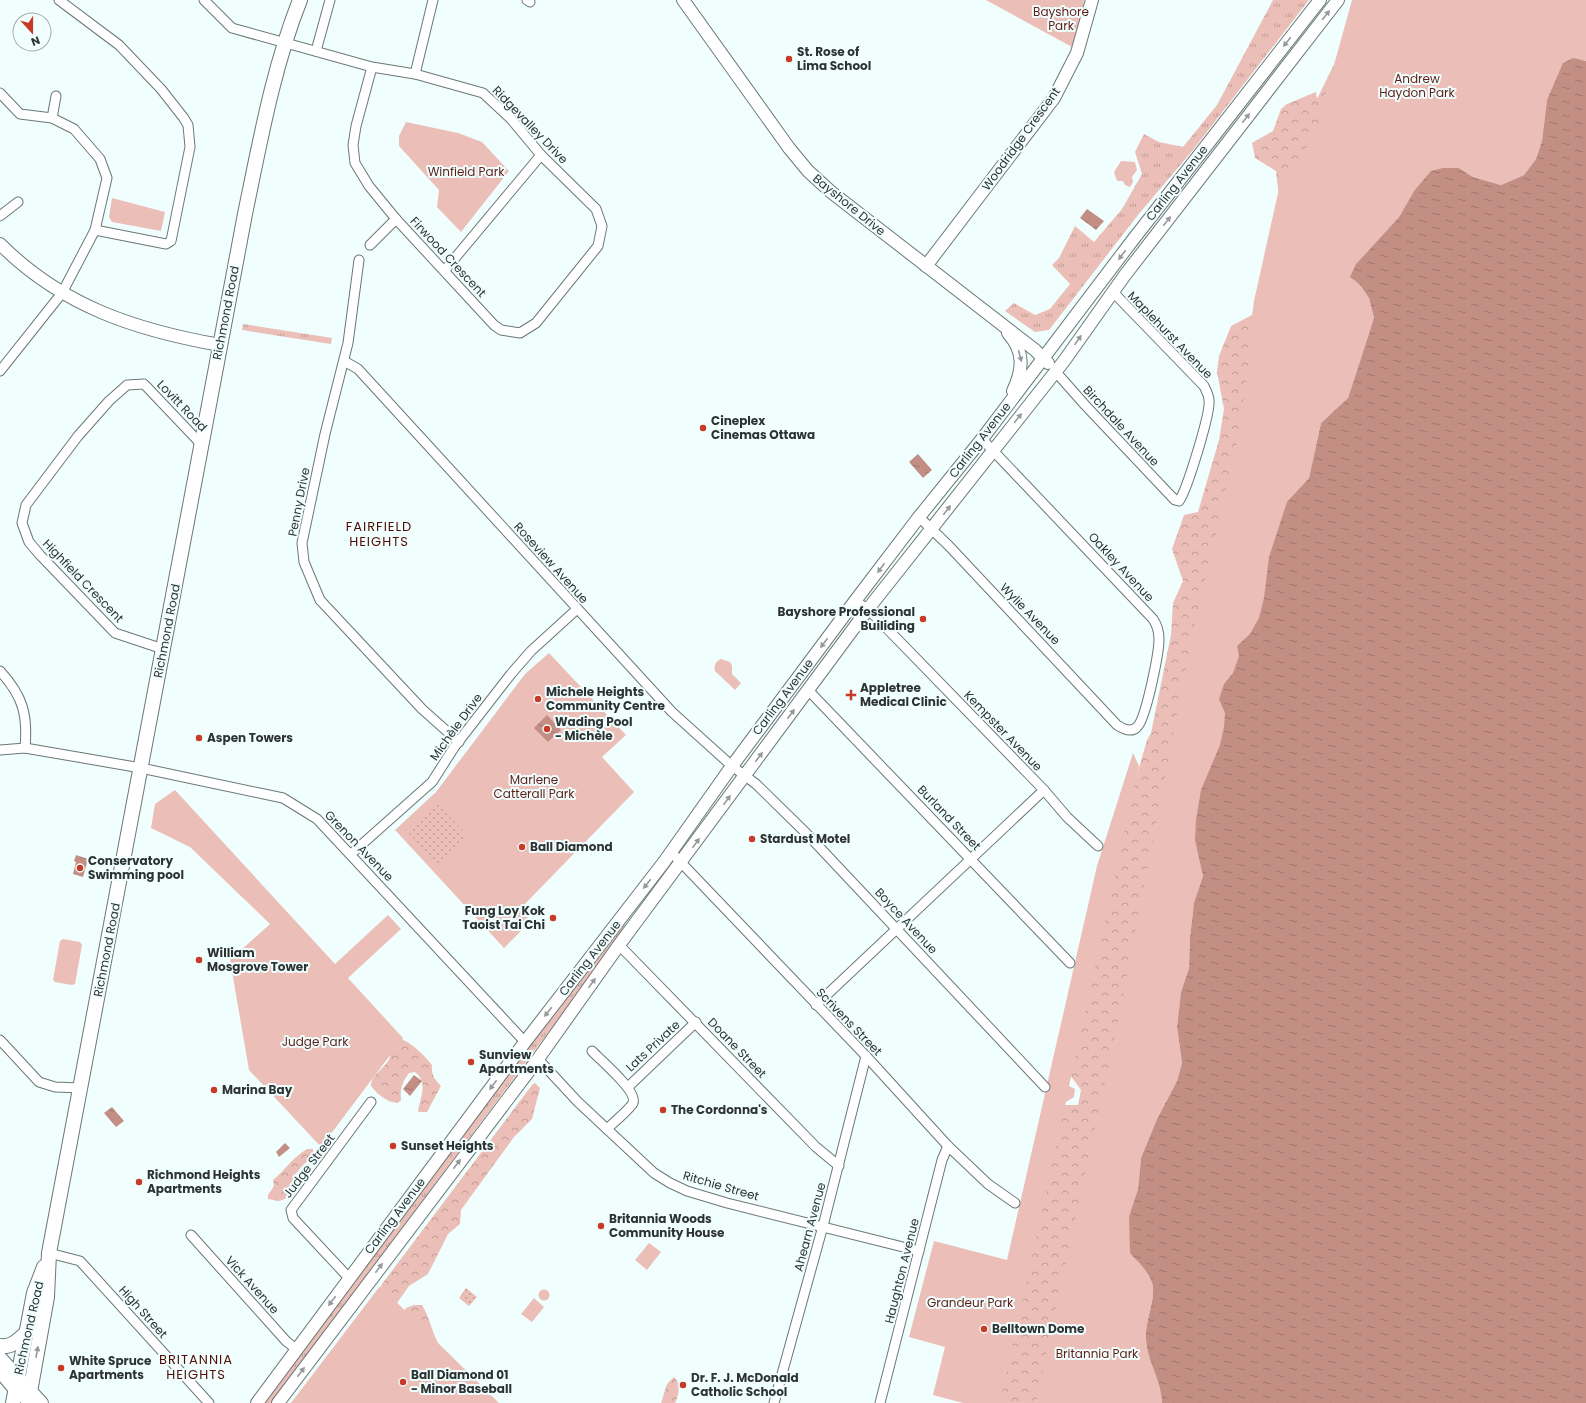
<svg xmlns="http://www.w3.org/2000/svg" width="1586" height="1403" font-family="Poppins,sans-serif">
  <defs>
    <pattern id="grass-tufts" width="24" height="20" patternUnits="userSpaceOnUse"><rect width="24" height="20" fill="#ebbfb7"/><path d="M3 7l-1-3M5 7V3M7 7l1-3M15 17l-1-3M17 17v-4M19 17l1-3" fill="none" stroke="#bf9c95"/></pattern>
    <pattern id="forest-crowns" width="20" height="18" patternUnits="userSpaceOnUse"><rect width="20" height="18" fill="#ebbfb7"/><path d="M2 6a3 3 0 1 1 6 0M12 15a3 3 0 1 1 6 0" fill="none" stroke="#bf9c95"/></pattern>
    <pattern id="garden-dots" width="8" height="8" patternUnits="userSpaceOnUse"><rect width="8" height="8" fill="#ebbfb7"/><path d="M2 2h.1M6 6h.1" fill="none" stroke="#bf9c95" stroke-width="1.8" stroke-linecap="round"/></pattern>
    <pattern id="water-ripples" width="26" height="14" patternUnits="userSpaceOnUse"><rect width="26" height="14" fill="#c38f85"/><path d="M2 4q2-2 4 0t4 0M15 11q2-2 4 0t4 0" fill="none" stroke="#9f756d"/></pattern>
  </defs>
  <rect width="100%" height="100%" fill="#f1fefe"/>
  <g fill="url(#grass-tufts)">
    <path d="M1273,0h36l-116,150 -55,65 -89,115 -14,2 -30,-21 9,-8 21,12 15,-6 20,-25 -18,-19 7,-7 16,-32 19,16 28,-33 20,-35 -7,-22 9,-18 15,8 24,5 34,-42z"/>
    <path d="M243,324l89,14 -1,6 -89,-14z"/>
    <path d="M622,924l3,1 -13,22 -341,456h-8z"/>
  </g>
  <g fill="url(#forest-crowns)">
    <path d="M1350,32l22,171 -238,940 8,260h-144l59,-298h21l3,-15 -11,-15 64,-290 13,-45 4,-7 20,-98 2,-32 10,-22 -11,-32 12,-34 14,-3 21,-72 5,-31 -7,-37 2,-16 12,-30 21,-11 28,-109 -4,-35 -21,-13 -3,-15 21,-12 8,-22 6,-5 29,-12 1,7z"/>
    <path d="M399,1038c13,5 24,16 33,27 -1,10 3,15 9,21l-14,26h-8l-1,-1c3,-15 10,-29 -3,-39l-6,1c-7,10 -9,14 -8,27l-3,3c-10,0 -21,-9 -27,-17 -1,-11 16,-19 19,-29l-3,-5z"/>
    <path d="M535,1083l5,5 -8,31 -18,18 -53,73 -1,14 -12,10 -20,40 -19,12 -12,17 -18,-10 3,-9 150,-199z"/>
    <path d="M307,1149h6l1,7 -10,8 -11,13 1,8 -9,14 -6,2 -11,-2v-4l6,-9 -1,-6c13,-11 18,-21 34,-31z"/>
    <path d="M414,1305h8c8,13 10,28 18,42l-36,-35 2,-4z"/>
    <path d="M674,1377c7,6 5,18 1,26h-14l6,-19z"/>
  </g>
  <g fill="#ebbfb7">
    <path d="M986,0h98l-4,22 -8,25z"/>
    <path d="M1352,0h234v61l-3,-1 -36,40 -5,41 -6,18 -12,16 -23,10 -28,-8 -14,-9 -45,23 -15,26 -43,47 -6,13 10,8 9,13 5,20 -26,80 -27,25 -12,55 -22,24 -28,116 -9,16 -13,12 2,10 -6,17 -9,11 -5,15 6,14 -1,14 -4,18 -19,45 -5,31 -1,19 8,36 -9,27 -4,34 -1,31 -8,24 -4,35 5,36 -5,18 -20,38 -16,39 -3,31 -9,28 1,36c7,8 19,19 22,30 5,14 -8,40 -6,57 1,21 16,42 16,63h-126l79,-367 76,-394 47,-204 11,-76 2,-37 3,-24 26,-117 34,-47z"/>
    <path d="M406,122l52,11 24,9 27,29 -48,61 -24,-25 2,-17 -40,-44v-10z"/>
    <path d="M1121,161l14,1 2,8 -5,7 1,5 -3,5 -5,-2 -2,-4h-6l-3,-9z"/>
    <path d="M112,198l53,14 -4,19 -49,-9 -3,-5z"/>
    <path d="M549,653l77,82 -24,22 32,35 -114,117 11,12 -27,27 -109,-118 41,-38 89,-118z"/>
    <path d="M721,659l9,3 2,4v8l9,9 -6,7 -20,-19c-1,-6 0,-9 6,-12z"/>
    <path d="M1133,753l6,13 -70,320 6,3 -1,8 -8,5 -66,301h-37l-30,-8 12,-48 -36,-10 25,-96 73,19 90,-394z"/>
    <path d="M175,790l160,174 53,-49 13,14 -53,49 55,60 -82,109 -72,-77 -19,-110 40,-36 -80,-77 -39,-19 4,-24z"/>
    <path d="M63,939l17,3 2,3 -7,39 -3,1 -17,-3 -2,-2 7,-39z"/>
    <path d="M649,1243l12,9 -14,18 -12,-10z"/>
    <path d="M380,1286l116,114 3,3h-208z"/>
    <circle cx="544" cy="1295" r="5.5"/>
    <path d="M534,1298l10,9 -12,15 -11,-8z"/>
  </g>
  <g fill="url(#garden-dots)">
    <path d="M437,803l30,33 -30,28 -31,-34z"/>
    <path d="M466,1288l11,9 -8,9 -10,-8z"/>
  </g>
  <g fill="url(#water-ripples)">
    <path d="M1573,58l13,3v1342h-424c0,-21 -15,-42 -16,-63 -2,-17 11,-43 6,-57 -3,-11 -15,-22 -22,-30l-1,-36 9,-28 3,-31 16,-39 20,-38 5,-18 -5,-36 4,-35 8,-24 1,-31 4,-34 9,-27 -8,-36 1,-20 5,-30 19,-45 4,-18 1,-14 -6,-14 5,-15 9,-11 6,-17 -2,-10 13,-12 9,-16 5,-20 5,-41 18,-55 22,-24 12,-55 27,-25 26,-80 -5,-20 -9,-13 -10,-8 6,-13 43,-47 15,-26 17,-20 12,-3h16l14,9 28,8 23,-10 12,-16 6,-18 5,-41 16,-37z"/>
    <path d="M1087,209l17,12 -8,9 -16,-12z"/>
    <path d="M918,454l14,16 -9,8 -14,-16z"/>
    <path d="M547,715l14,15 -13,12 -14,-14z"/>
    <path d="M76,855l12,4 -5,18 -10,-3 3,-12 -2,-1z"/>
    <path d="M414,1075l8,6 -12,15 -7,-7z"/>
    <path d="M112,1107l12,14 -8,6 -12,-14z"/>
    <path d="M285,1143l5,5 -11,9 -3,-5z"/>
  </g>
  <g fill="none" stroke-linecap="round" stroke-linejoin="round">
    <g stroke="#6b7777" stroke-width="11">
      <g id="street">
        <path d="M59,0l60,45 42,44 22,28 5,8 2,22 -19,94 -5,3 -71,-14"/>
        <path d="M204,0l28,28 140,39 43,7 68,19 28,26 30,36 55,54 6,17 -4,20 -62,77 -16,10 -19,-3 -7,-5 -98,-106 -27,-33 -14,-23 -2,-18 3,-19 16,-59"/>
        <path d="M527,0l3,2"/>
        <path d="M316,51l14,-51"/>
        <path d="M415,74l18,-74"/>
        <path d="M0,93l20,21 32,4 22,11 26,30 7,19 -12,52 -33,63 -62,78"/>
        <path d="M52,118l4,-22"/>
        <path d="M0,216l18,-14"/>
        <path d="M370,245l26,-26"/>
        <path d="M359,260l-11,83 -23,91 -23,109 2,19 16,38 102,109 37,33"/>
        <path d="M445,270l96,-115"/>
        <path d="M344,361l14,8 314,343 60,54 24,18 51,50 238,253"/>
        <path d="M1055,371l30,34 86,91 4,4 4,1c8,-11 32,-89 30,-101 0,-4 -3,-10 -5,-14l-91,-94"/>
        <path d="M919,517l30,29 168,179c6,4 14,8 20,2 9,-8 22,-74 22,-88 0,-8 -2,-14 -6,-20l-171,-180"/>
        <path d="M855,601l13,8 176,181 23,27 31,29"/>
        <path d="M163,649l-48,-16 -75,-78 -11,-13 -7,-19 4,-18 52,-69 31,-35 18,-16 17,-1 58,61"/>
        <path d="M0,671c23,25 28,44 25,77"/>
        <path d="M809,691l261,272"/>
        <path d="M0,750l25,-2 116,20 123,26 19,4 34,21 208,223"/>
        <path d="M671,852l195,204 82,90 40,38 27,19"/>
        <path d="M351,854l81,-72 23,-36 56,-72 20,-23 45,-41"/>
        <path d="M619,945l197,202 23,19"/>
        <path d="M816,1005l228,-215"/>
        <path d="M0,1040l39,42 16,5 26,1"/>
        <path d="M592,1051c8,9 46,40 41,52 -3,6 -20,20 -26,26"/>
        <path d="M538,1059l40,43 76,71 16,10 17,8 40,12 192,48"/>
        <path d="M628,1087l68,-65"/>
        <path d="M191,1235l95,106 10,8"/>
        <path d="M49,1253l31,8 129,142"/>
        <path d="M349,1278l-56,-60 -2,-8 80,-108"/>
        <path d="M774,1403l49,-177 43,-170"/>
        <path d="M880,1403l62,-243 6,-14"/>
      </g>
    </g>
    <g stroke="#6b7777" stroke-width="14">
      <g id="secondary">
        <path d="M683,0l106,148 19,23 23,21 204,158 13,13"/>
        <path d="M0,244c62,62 135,86 220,101"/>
        <path d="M926,266l128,-168 23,-45 15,-53"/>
        <path d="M1008,333c17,19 15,37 5,58"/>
        <path d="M0,1357l42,46"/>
        <path d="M0,1372l20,24"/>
        <path d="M257,1403l268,-361 139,-180 68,-96 123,-165 64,-84 63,-78 150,-198 188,-241"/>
        <path d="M278,1403l260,-344 81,-114 249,-336 196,-248 61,-86 213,-275"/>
      </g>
    </g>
    <g stroke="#6b7777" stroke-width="16">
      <g id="primary">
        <path d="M0,1346c11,2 19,-6 27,-14"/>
        <path d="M13,1403l21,-110 10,-26"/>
        <path d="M28,1403l19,-106 2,-44 196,-1039c15,-72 28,-146 55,-214"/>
      </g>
    </g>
    <use href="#street" stroke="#fff" stroke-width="9"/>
    <use href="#secondary" stroke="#fff" stroke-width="12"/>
    <use href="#primary" stroke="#fff" stroke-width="14"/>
  </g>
  <defs><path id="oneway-solid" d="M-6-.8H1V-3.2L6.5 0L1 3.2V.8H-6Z"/></defs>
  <g fill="#969999">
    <use href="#oneway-solid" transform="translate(1326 15) rotate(-52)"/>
    <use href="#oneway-solid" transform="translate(1287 42) rotate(128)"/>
    <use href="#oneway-solid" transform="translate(1246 118) rotate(-52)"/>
    <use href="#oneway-solid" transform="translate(1167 221) rotate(-52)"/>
    <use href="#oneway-solid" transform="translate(1122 255) rotate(127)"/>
    <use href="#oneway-solid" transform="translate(1078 340) rotate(-55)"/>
    <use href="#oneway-solid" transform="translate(1020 356) rotate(75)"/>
    <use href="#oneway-solid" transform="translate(1018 418) rotate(-52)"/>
    <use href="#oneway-solid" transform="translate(947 510) rotate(-52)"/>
    <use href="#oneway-solid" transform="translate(881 568) rotate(127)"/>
    <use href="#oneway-solid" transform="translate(824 643) rotate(127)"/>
    <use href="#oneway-solid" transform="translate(791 714) rotate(-53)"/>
    <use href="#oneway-solid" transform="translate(759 757) rotate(-53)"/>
    <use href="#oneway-solid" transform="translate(727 800) rotate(-54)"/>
    <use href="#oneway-solid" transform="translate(696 843) rotate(-54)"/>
    <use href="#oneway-solid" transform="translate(647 884) rotate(128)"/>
    <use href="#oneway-solid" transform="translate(592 983) rotate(-54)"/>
    <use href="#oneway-solid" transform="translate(548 1012) rotate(128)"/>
    <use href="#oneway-solid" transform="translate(493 1085) rotate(127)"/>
    <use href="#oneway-solid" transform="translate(457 1164) rotate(-53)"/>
    <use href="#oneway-solid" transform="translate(379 1268) rotate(-53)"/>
    <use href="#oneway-solid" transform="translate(332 1301) rotate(127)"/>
    <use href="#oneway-solid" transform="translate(37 1352) rotate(-80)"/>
    <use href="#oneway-solid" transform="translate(301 1372) rotate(-53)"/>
  </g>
  <g fill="#c73a28" stroke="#f1fefe" stroke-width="1.5">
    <circle cx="789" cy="59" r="4"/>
    <circle cx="703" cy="428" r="4"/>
    <circle cx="923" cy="619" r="4"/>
    <path d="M849 689h4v4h4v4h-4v4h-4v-4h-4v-4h4z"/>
    <circle cx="538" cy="699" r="4"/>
    <circle cx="547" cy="729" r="4"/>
    <circle cx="199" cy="738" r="4"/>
    <circle cx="752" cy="839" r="4"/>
    <circle cx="522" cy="847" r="4"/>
    <circle cx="80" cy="868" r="4"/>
    <circle cx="553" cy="918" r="4"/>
    <circle cx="199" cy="960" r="4"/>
    <circle cx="471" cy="1062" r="4"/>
    <circle cx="214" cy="1090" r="4"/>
    <circle cx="663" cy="1110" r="4"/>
    <circle cx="393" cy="1146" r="4"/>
    <circle cx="139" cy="1182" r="4"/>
    <circle cx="601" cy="1226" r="4"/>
    <circle cx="984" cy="1329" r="4"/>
    <circle cx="61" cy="1368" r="4"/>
    <circle cx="403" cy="1382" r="4"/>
    <circle cx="683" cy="1385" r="4"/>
  </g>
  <g text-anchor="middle" stroke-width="4" stroke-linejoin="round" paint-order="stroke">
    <g font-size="12" fill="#5f1f16" stroke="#f1fefe">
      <text x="1061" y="16">Bayshore<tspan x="1061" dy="14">Park</tspan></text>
      <text x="1417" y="83">Andrew<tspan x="1417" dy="14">Haydon Park</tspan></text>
      <text x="466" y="176">Winfield Park</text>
      <text x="534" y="784">Marlene<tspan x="534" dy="14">Catterall Park</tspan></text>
      <text x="315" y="1046">Judge Park</text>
      <text x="970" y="1307">Grandeur Park</text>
      <text x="1097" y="1358">Britannia Park</text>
    </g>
    <g font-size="12" font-weight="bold" fill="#2d3333" stroke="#f1fefe" text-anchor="start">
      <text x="797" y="56">St. Rose of<tspan x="797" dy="14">Lima School</tspan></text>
      <text x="711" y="425">Cineplex<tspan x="711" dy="14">Cinemas Ottawa</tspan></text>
      <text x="915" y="616" text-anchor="end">Bayshore Professional<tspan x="915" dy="14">Builiding</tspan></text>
      <text x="860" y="692">Appletree<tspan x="860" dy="14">Medical Clinic</tspan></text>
      <text x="546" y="696">Michele Heights<tspan x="546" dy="14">Community Centre</tspan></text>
      <text x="555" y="726">Wading Pool<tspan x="555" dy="14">- Michèle</tspan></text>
      <text x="207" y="742">Aspen Towers</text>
      <text x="760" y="843">Stardust Motel</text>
      <text x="530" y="851">Ball Diamond</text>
      <text x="88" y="865">Conservatory<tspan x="88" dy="14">Swimming pool</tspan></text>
      <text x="545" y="915" text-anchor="end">Fung Loy Kok<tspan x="545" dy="14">Taoist Tai Chi</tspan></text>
      <text x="207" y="957">William<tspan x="207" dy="14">Mosgrove Tower</tspan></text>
      <text x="479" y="1059">Sunview<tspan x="479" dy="14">Apartments</tspan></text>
      <text x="222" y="1094">Marina Bay</text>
      <text x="671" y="1114">The Cordonna's</text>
      <text x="401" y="1150">Sunset Heights</text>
      <text x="147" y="1179">Richmond Heights<tspan x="147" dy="14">Apartments</tspan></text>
      <text x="609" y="1223">Britannia Woods<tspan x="609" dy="14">Community House</tspan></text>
      <text x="992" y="1333">Belltown Dome</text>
      <text x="69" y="1365">White Spruce<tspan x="69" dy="14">Apartments</tspan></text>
      <text x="411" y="1379">Ball Diamond 01<tspan x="411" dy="14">- Minor Baseball</tspan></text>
      <text x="691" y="1382">Dr. F. J. McDonald<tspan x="691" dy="14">Catholic School</tspan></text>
    </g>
    <g font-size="12" fill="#2d3333" stroke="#f1fefe">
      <text transform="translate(530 125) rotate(46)" y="4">Ridgevalley Drive</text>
      <text transform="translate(1021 139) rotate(-54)" y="4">Woodridge Crescent</text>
      <text transform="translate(1177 183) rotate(-52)" y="4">Carling Avenue</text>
      <text transform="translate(849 205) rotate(39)" y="4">Bayshore Drive</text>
      <text transform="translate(448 257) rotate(47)" y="4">Firwood Crescent</text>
      <text transform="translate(226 313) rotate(-79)" y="4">Richmond Road</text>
      <text transform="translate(1170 335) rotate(46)" y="4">Maplehurst Avenue</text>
      <text transform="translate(182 406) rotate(46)" y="4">Lovitt Road</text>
      <text transform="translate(1121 426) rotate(47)" y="4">Birchdale Avenue</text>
      <text transform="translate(980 440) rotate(-52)" y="4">Carling Avenue</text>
      <text transform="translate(299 502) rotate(-79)" y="4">Penny Drive</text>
      <text transform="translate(551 563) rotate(48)" y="4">Roseview Avenue</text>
      <text transform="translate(1121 567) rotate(47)" y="4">Oakley Avenue</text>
      <text transform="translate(83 581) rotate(46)" y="4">Highfield Crescent</text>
      <text transform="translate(1030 614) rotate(46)" y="4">Wylie Avenue</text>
      <text transform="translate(167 631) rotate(-79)" y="4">Richmond Road</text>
      <text transform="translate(783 697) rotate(-53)" y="4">Carling Avenue</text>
      <text transform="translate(456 727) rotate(-54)" y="4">Michèle Drive</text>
      <text transform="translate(1003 731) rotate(46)" y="4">Kempster Avenue</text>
      <text transform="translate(949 818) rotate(46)" y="4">Burland Street</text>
      <text transform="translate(359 846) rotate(46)" y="4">Grenon Avenue</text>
      <text transform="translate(906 921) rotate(47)" y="4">Boyce Avenue</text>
      <text transform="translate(107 950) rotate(-79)" y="4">Richmond Road</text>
      <text transform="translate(590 958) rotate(-52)" y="4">Carling Avenue</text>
      <text transform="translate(849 1022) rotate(46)" y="4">Scrivens Street</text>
      <text transform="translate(653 1046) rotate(-43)" y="4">Lats Private</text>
      <text transform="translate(737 1048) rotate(46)" y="4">Doane Street</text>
      <text transform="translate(309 1166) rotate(-53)" y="4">Judge Street</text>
      <text transform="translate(721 1186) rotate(16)" y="4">Ritchie Street</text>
      <text transform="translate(395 1216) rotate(-53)" y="4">Carling Avenue</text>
      <text transform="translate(810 1227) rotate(-75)" y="4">Ahearn Avenue</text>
      <text transform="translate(902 1271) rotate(-76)" y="4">Haughton Avenue</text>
      <text transform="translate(252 1285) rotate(48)" y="4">Vick Avenue</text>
      <text transform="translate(143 1312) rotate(48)" y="4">High Street</text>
      <text transform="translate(29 1328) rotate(-77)" y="4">Richmond Road</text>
    </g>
    <g font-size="13" letter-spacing="1" fill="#510d06" stroke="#f1fefe">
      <text x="379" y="531">FAIRFIELD<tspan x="379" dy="15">HEIGHTS</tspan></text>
      <text x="196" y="1364">BRITANNIA<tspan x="196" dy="15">HEIGHTS</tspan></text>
    </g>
  </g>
  <g transform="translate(32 32) rotate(159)"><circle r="19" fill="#f1fefe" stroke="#a3adad"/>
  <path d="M0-3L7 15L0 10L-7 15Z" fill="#c73a28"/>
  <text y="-6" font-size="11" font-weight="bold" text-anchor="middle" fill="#2d3333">N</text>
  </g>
</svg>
